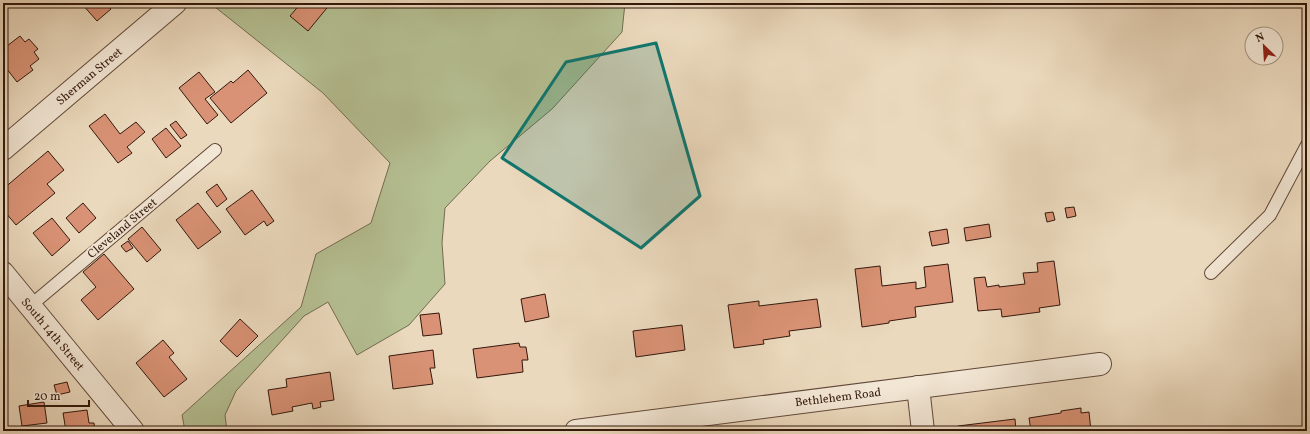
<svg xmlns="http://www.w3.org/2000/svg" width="1310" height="434" font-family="Vollkorn,serif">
  <rect width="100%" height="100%" fill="#ebd9bd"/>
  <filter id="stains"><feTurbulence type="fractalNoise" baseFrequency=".005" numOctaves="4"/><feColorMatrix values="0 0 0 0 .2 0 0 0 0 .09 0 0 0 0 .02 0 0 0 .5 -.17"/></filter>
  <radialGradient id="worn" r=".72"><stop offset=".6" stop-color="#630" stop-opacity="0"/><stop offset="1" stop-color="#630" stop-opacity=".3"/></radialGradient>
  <path fill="#b5c093" stroke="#746c50" d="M210,3h415l-3,29 -70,77 -62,52 -45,47 -3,35 3,41 -36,41 -52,30 -29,-53 -24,14 -68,75 -11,24 2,16h-42l-3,-16 119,-108 15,-53 55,-31 19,-60 -67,-70z"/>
  <g fill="#d99275" stroke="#33180c">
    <path d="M81,3h25l5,6 -14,12z"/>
    <path d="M301,3h30l-23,28 -18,-15z"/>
    <path d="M20,36l5,6 4,-3 9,10 -4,3 5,7 -9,7 3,4 -16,12 -14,-18v-15z"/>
    <path d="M248,70l19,23 -36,30 -21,-25 21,-17 2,2z"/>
    <path d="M199,72l16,20 -10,7 13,16 -11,9 -28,-36z"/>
    <path d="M105,114l15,20 16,-12 9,10 -18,15 5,6 -14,10 -29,-37z"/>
    <path d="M176,121l11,14 -6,4 -11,-14z"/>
    <path d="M166,128l15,18 -15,12 -14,-19z"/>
    <path d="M48,151l16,19 -17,14 8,9 -39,32 -11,-13 -2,2v-25z"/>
    <path d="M217,184l10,15 -10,8 -11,-15z"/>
    <path d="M252,190l22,31 -7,5 -3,-5 -19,14 -19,-26z"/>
    <path d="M83,203l13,15 -17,15 -13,-15z"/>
    <path d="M198,203l23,29 -23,17 -22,-29z"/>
    <path d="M1074,207l2,9 -9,2 -2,-10z"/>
    <path d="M1053,212l2,8 -8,2 -2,-9z"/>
    <path d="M52,218l18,22 -18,16 -19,-23z"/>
    <path d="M989,224l2,13 -25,4 -2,-13z"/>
    <path d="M142,227l19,23 -14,12 -19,-23z"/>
    <path d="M947,229l2,14 -17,3 -3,-14z"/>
    <path d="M128,241l5,7 -7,4 -5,-6z"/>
    <path d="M104,254l30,35 -36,31 -17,-20 15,-13 -13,-15z"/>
    <path d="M1054,261l6,44 -21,3 1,4 -38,5 -1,-8 -23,2 -4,-33 11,-1 2,10 12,-2v2l26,-3 -2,-11 15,-1 -1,-9z"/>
    <path d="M948,264l5,38 -38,5 1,10 -27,4v2l-27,4 -7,-58 25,-3 2,20 34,-4v7l10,-2 -2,-20z"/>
    <path d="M545,294l4,23 -24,5 -4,-23z"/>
    <path d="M817,299l4,28 -32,4 1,5 -27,4 1,4 -30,4 -6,-43 31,-4v5z"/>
    <path d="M439,313l3,21 -19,2 -3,-21z"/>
    <path d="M240,319l18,17 -21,21 -17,-16z"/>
    <path d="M682,325l3,25 -49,7 -3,-26z"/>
    <path d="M163,340l11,13 -5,4 18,22 -23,18 -28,-34z"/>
    <path d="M519,343l1,4h6l2,13h-6l1,12 -46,6 -4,-29z"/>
    <path d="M433,350l2,18h-5l3,16 -40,5 -4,-33z"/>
    <path d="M330,372l4,28 -14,2 1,5 -8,2 -1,-6 -20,4 1,4 -21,4 -4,-25 19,-3 -1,-8z"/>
    <path d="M67,382l3,10 -13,3 -3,-10z"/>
    <path d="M44,402l3,21 -25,3 -3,-20z"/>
    <path d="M1081,408v5l8,-1 2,19h-60l-2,-13 32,-5v-2z"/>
    <path d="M87,410l2,13h5l1,8h-29l-3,-18z"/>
    <path d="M1015,419l1,12h-57l-1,-5z"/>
  </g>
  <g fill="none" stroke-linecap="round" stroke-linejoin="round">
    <g stroke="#614838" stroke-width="14">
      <g id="service">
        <path d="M1211,273l59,-58 37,-70"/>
        <path d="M30,306l185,-156"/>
      </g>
    </g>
    <g stroke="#614838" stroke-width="24">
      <g id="minor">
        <path d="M3,149l172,-146"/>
        <path d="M3,273l130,158"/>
        <path d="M918,387l5,44"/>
        <path d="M576,431l524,-67"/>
      </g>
    </g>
    <use href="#service" stroke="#f2e6d4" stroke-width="12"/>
    <use href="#minor" stroke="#f2e6d4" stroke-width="22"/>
  </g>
  <path fill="#0f766e" fill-opacity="0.2" stroke="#0f766e" stroke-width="3" stroke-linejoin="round" d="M656,43l44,153 -59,52 -139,-90 64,-96z"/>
  <g text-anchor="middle" stroke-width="4" stroke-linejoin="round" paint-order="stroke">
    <g font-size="12" fill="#33180c" stroke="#f2e6d4">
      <text transform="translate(89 76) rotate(-40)" y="4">Sherman Street</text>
      <text transform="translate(122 228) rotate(-40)" y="4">Cleveland Street</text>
      <text transform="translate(53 334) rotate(50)" y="4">South 14th Street</text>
      <text transform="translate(838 397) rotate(-7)" y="4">Bethlehem Road</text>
    </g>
  </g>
  <rect width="1310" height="434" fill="none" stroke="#ebd9bd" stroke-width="16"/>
  <rect x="4" y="4" width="1302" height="426" fill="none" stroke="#33180c" stroke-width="2"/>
  <rect x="8" y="8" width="1294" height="418" fill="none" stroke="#33180c"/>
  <g transform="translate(1264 46) rotate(335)"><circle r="19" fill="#f2e6d4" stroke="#a69484"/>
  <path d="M0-3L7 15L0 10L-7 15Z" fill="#8f2418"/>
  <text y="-6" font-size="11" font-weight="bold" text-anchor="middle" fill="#33180c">N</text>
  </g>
  <path d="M28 400v6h61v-6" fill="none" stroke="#33180c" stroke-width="2"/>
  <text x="34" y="400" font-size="12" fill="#33180c" stroke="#f2e6d4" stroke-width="3" paint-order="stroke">20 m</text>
  <rect width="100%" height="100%" filter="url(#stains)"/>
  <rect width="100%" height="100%" fill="url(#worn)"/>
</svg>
